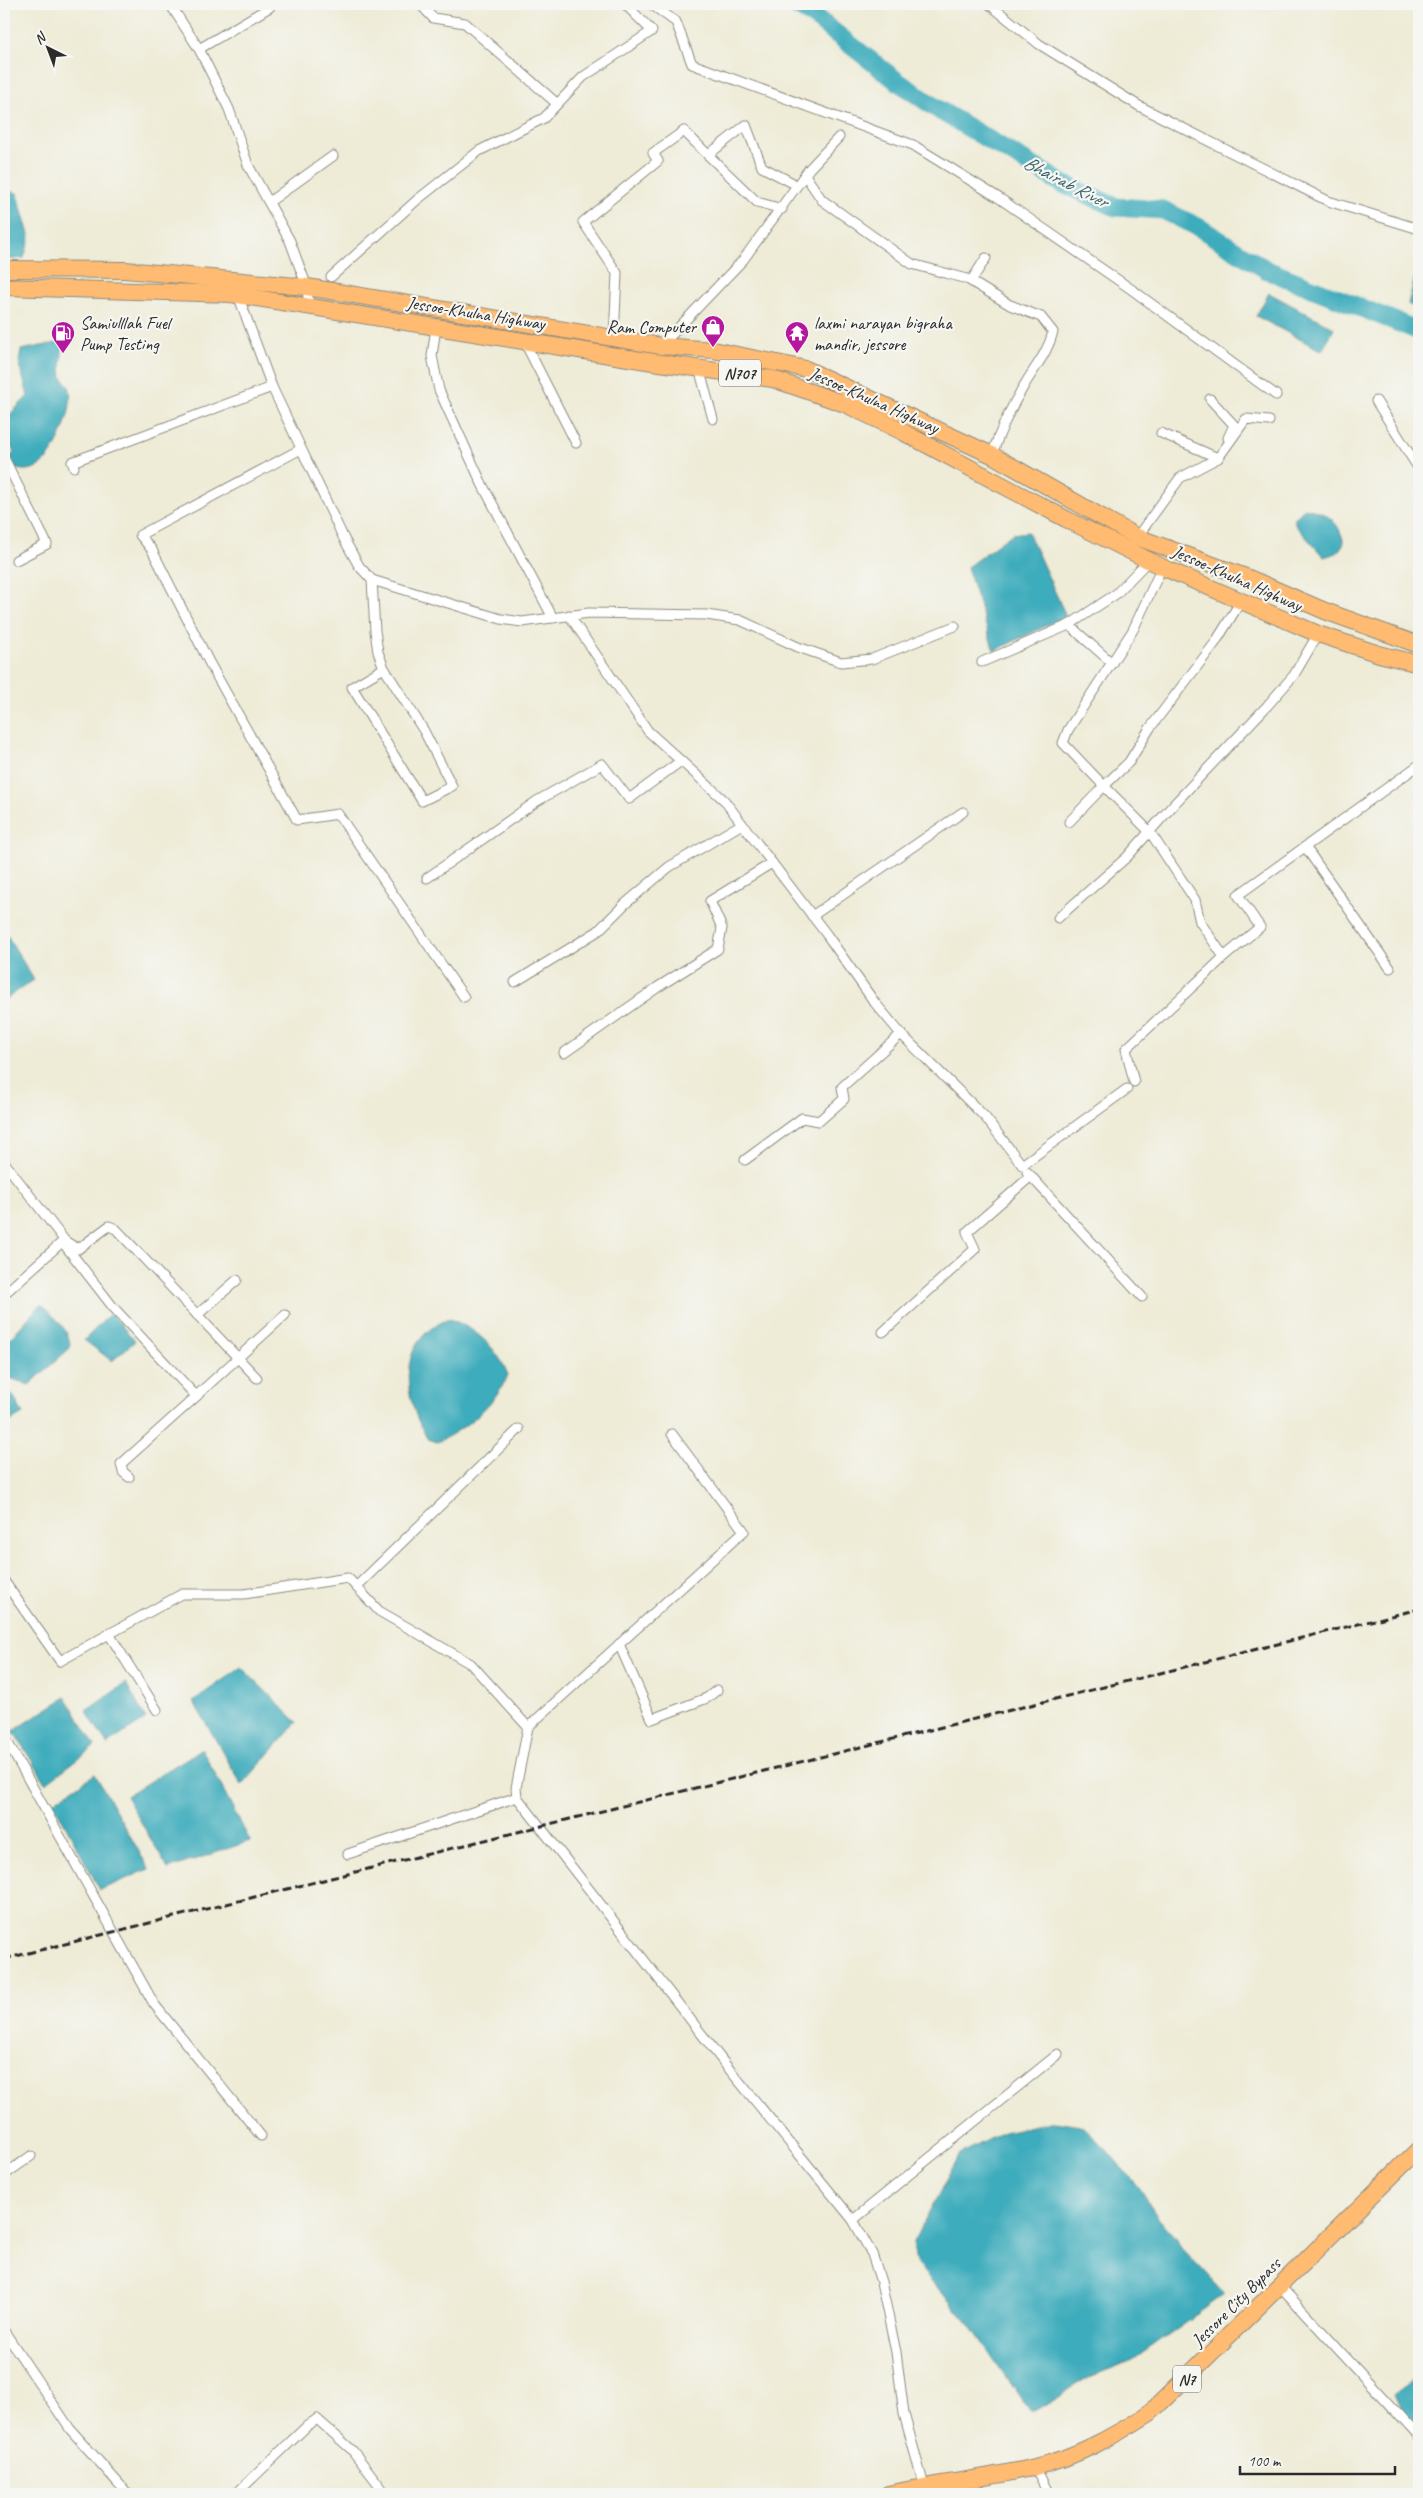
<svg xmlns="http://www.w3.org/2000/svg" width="1423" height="2498" font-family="Caveat,sans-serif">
  <rect width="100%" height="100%" fill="#f6f6f2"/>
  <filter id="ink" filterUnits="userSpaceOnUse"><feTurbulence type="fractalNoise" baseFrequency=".02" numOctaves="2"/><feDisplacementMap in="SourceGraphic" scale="10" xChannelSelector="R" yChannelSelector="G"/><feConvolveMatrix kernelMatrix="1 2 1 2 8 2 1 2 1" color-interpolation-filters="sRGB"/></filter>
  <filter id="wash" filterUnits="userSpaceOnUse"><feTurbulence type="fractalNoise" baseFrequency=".0096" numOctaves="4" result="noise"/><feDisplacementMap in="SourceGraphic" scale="20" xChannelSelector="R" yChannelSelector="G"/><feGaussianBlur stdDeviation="1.12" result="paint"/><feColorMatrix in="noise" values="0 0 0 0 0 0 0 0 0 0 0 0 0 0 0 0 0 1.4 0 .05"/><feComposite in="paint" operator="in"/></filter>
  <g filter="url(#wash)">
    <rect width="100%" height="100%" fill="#eeebd6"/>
    <g fill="#3eacbc" stroke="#346c74">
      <path d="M4,190l13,3 13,45 -6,20 -20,2z"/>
      <path d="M1419,261v49l-11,-6z"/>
      <path d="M1269,293l65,35 -12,23 -66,-35z"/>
      <path d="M62,342c1,11 -2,25 0,35 2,4 7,8 8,13 4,20 -14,66 -31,76 -9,5 -16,5 -26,2l-4,-11 5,-4 -10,-23v-10l24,-24 -9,-34 2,-12z"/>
      <path d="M1305,508c23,5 33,12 39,35l-7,10 -13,4 -29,-32v-7z"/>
      <path d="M1028,532l38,84 -72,35 -27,-84 45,-33z"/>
      <path d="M4,930l30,50 -30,20z"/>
      <path d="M41,1304c12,12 30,26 29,44l-41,37 -19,-7 -6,-6v-27z"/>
      <path d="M111,1313l24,28 -23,20 -28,-21z"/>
      <path d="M449,1319c26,8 49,30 59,56 -12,28 -43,55 -71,67l-9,-3c-25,-40 -34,-99 21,-120z"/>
      <path d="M4,1387l9,8 10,19 -19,11z"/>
      <path d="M241,1667l56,55 -55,63 -49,-84z"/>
      <path d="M126,1683l20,36 -39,25 -21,-33z"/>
      <path d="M66,1697l29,49 -49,37 -33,-52z"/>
      <path d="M202,1749l48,92 -82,28 -42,-73z"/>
      <path d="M95,1774l54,95 -49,21 -47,-88z"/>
      <path d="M1055,2121l26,4 25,24 32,38 21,32 17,18 5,10 44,47 -92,66 -41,16 -61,37 -61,-88 -54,-62 -3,-21 47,-88 44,-22z"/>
      <path d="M1419,2371v58l-16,-14 -9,-20z"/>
    </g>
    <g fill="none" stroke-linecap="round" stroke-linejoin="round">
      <path stroke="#3eacbc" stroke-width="19" d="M792,4l20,11 85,66 42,29 124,74 53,23 47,3 37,18 67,42 152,61"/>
    </g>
  </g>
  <g filter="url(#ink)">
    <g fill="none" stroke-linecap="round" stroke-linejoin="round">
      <g stroke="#8c8b80" stroke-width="11">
        <g id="street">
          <path d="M170,4l29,45 30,60 19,56 42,76 17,46 2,20"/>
          <path d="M420,4l13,14 32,5 89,78"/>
          <path d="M651,4l25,18 16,42 221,81 86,53 132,91 145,106"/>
          <path d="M989,4l50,40 100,62 189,95 91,28"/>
          <path d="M199,49l71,-42"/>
          <path d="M708,155l49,47 25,7"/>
          <path d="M805,175l17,25 90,64 55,15 43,26 31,12 12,15c-5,20 -18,35 -28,52 -14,23 -25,46 -33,71"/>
          <path d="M269,202l64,-46"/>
          <path d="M331,277l86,-77 62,-49 65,-33 39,-41 69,-46 -27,-27"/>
          <path d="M971,281l15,-23"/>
          <path d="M238,295l34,92 72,152 15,27 13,14 129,39 21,3 67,-9 117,2 34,5 58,27 43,15 31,-3 83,-33"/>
          <path d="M436,327l-4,29 7,34 43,94 71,134"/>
          <path d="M614,338l3,-65 -34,-51 75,-61 -5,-8 31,-22 24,24 38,-30 16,42 29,15"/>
          <path d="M524,341l52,102"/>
          <path d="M661,346l82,-86 66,-91 30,-32"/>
          <path d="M699,368l14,51"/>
          <path d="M1210,399l24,26 -6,13"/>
          <path d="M1376,401l43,68"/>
          <path d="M1161,433l57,25 1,-2"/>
          <path d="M301,449l-161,86 12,15 58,114 87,156 41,-6 126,183"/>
          <path d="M4,458l43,86 -31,16"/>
          <path d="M74,467l-2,-5 200,-75"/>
          <path d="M1137,537l43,-59 38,-20 28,-39 23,2"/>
          <path d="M1162,567l-29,63 -65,100 -5,13 41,43 25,-24 21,-34 65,-85 26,-42"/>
          <path d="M372,580l3,51 3,21 6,16 40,63 28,55 -30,15 -70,-114 32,-19"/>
          <path d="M569,615l79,116 76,69 103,135 48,68 26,31 84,83 37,48 105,-76"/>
          <path d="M1069,625l43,38"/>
          <path d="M982,662l87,-37 47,-31 28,-29"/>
          <path d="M1069,822l35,-36 46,46 45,68 5,22 24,35 -98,92 8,33"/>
          <path d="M1306,848l84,120"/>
          <path d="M427,878l110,-77 65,-37 27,35 52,-38"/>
          <path d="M812,916l151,-104"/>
          <path d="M1058,918l69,-61 48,-54 92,-97 27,-31 24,-41"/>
          <path d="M1224,957l36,-30 -22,-32 181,-130"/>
          <path d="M515,982l83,-51 27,-27 44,-37 73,-43"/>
          <path d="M564,1053l94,-66 60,-38 4,-21 -12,-27 62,-38"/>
          <path d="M745,1160l57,-42 17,3 25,-22 -2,-12 59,-53"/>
          <path d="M4,1162l61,79 13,8 31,-23 7,3 141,149"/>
          <path d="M1027,1172l115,125"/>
          <path d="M4,1294l57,-51 3,1 49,63 83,89 89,-81"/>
          <path d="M197,1315l40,-35"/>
          <path d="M883,1332l92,-83 -8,-17 64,-56"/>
          <path d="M129,1477l-6,-5 -2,-8 77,-69"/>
          <path d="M4,1581l56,80 122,-67h62l104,-16 31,33 92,53 57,63 -12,61 1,9 208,267 128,156 205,-166"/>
          <path d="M356,1587l163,-158"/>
          <path d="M109,1634l48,76"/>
          <path d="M619,1644l33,75 55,-21 10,-8"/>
          <path d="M528,1727l216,-196 -72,-97"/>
          <path d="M4,1736l150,268 107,132"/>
          <path d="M348,1854l169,-57"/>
          <path d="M4,2175l27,-19"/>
          <path d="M853,2220l19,34 9,28 15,70 8,62 20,72"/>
          <path d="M1280,2286l139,151"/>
          <path d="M4,2331l66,98 58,65"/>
          <path d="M1035,2467l14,27"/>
          <path d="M236,2494l71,-68 10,-7 35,31 34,44"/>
        </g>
      </g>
      <g stroke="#8c8b80" stroke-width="18">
        <g id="highway">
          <path d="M4,269l121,1 182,17 354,59 52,4 93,19 186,86 145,82 114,42 74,32 94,34"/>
          <path d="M4,287l227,7 422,68 120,17 72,25 56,27 165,88 96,48 156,67 61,20 40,10"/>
          <path d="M888,2494c48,-11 99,-15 147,-27 42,-10 79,-31 115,-54l269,-264"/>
        </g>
      </g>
      <use href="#street" stroke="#fff" stroke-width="9"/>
      <use href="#highway" stroke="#ffbb71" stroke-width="16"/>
      <path stroke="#2b2b2b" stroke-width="3" stroke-dasharray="8 4" stroke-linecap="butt" d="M4,1959l1415,-350"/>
    </g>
  </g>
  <defs>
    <g id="shop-pin" transform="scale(1.25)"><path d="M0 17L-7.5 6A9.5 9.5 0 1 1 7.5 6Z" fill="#b5179e" stroke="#f6f6f2"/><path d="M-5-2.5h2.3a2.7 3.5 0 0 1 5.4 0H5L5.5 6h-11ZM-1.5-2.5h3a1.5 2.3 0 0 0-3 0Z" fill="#fff"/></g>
    <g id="fuel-pin" transform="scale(1.25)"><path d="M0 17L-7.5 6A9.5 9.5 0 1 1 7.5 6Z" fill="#b5179e" stroke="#f6f6f2"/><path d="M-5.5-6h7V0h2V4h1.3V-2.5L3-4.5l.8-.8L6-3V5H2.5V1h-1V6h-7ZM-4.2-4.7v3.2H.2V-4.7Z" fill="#fff"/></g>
    <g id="temple-pin" transform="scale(1.25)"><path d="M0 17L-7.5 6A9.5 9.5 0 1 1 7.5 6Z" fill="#b5179e" stroke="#f6f6f2"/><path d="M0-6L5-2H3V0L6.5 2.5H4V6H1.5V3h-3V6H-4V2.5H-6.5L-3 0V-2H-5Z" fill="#fff"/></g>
  </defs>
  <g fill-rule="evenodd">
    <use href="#shop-pin" x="713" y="327"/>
    <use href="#fuel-pin" x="63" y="333"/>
    <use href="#temple-pin" x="797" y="333"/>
  </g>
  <g text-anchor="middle" stroke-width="4.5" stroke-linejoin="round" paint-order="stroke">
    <g fill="#f6f6f2" stroke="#686867" stroke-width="1">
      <rect x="719" y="359.5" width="42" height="27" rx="4"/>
      <rect x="1173" y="2365.5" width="28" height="27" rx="4"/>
    </g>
    <g font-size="16" font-weight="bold" fill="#2b2b2b">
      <text x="740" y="379">N707</text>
      <text x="1187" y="2385">N7</text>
    </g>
    <g font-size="18" fill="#2b2b2b" stroke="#f6f6f2">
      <text transform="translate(476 313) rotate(9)" y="6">Jessoe-Khulna Highway</text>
      <text transform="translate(874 400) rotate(24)" y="6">Jessoe-Khulna Highway</text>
      <text transform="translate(1237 578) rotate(24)" y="6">Jessoe-Khulna Highway</text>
      <text transform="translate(1236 2302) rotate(-45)" y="6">Jessore City Bypass</text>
    </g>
    <g font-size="18" fill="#2b2b2b" stroke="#f6f6f2" text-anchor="start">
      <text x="80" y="329">Samiulllah Fuel<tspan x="80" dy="21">Pump Testing</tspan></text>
      <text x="814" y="329">laxmi narayan bigraha<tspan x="814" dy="21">mandir, jessore</tspan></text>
      <text x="696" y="333" text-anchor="end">Ram Computer</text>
    </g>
    <g font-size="19" font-style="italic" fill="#335f65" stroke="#f6f6f2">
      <text transform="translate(1066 181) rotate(27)" y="7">Bhairab River</text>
    </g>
  </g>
  <rect width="1423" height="2498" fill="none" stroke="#f6f6f2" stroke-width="20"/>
  <g transform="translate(48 48) rotate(318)" stroke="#f6f6f2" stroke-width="4" paint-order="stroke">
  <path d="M0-4L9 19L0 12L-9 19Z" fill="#2b2b2b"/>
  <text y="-8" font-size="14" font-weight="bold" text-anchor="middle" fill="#2b2b2b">N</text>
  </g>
  <path d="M1240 2466v8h155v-8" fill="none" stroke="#2b2b2b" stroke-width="2.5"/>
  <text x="1248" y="2466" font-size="15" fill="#2b2b2b" stroke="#f6f6f2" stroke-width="4" paint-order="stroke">100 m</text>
</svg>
